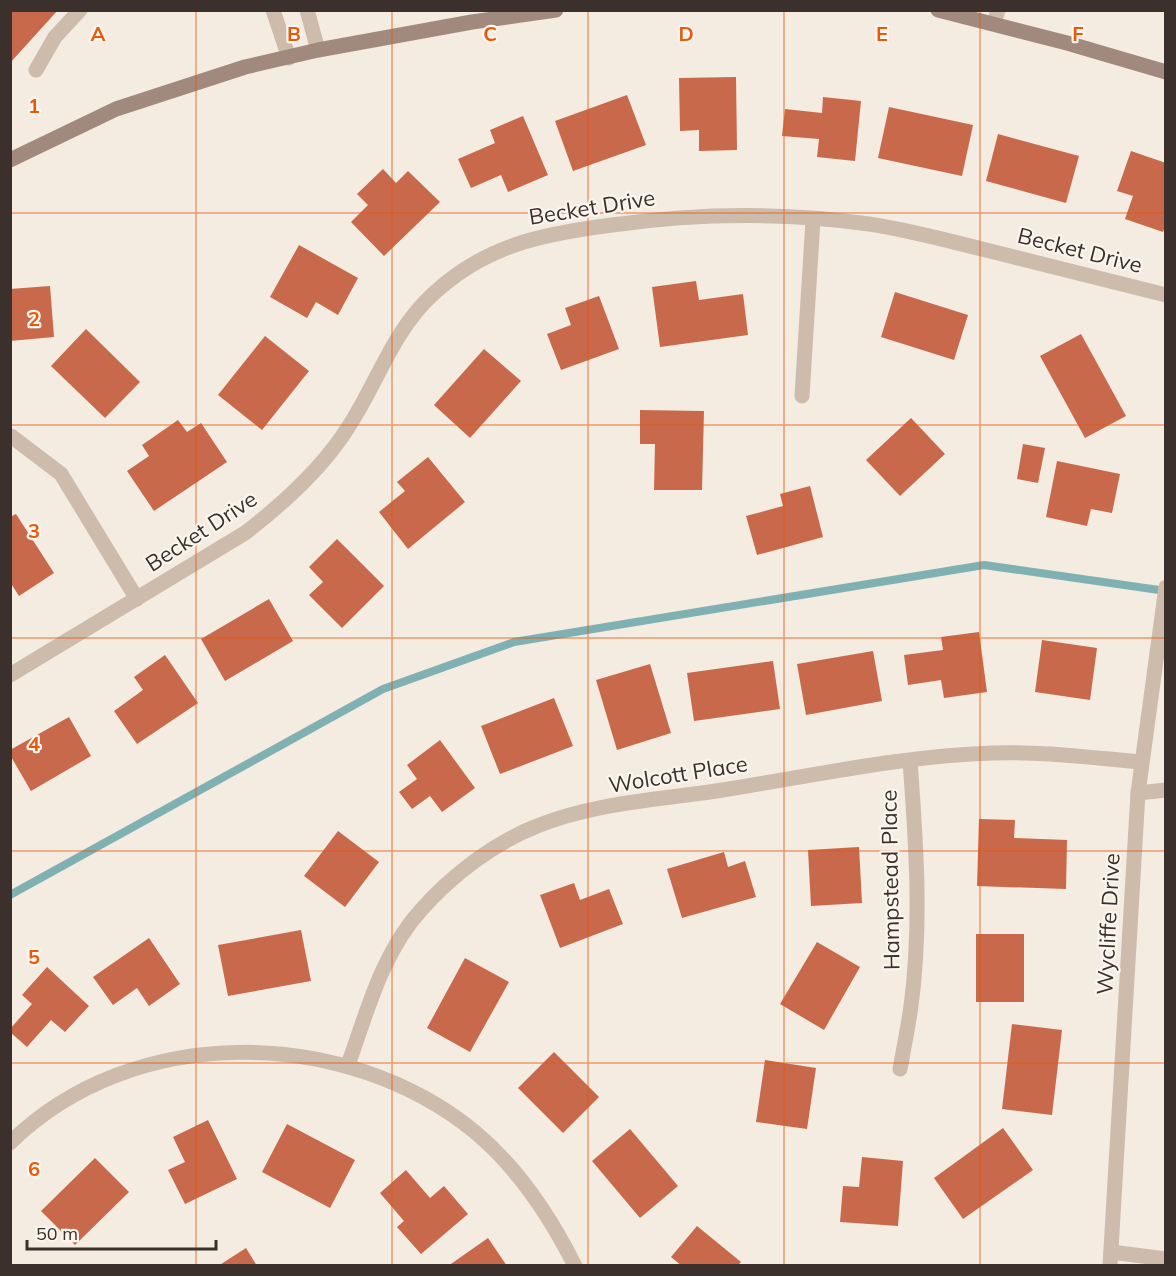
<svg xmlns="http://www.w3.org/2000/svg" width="1176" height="1276" font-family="Mulish,sans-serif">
  <rect width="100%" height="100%" fill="#f4ebe1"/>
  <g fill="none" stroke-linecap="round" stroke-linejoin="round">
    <path stroke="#7fb0b2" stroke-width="8" d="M10,895l373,-206 131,-47 470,-77 182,26"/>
  </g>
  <g fill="#c8694b">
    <path d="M10,10h48l-48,53z"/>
    <path d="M736,77l1,73 -38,1v-21l-19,1 -1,-53z"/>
    <path d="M627,95l19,50 -73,26 -18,-50z"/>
    <path d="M823,97l38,4 -6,60 -38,-4 2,-18 -37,-3 3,-27 37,4z"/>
    <path d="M889,107l84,18 -11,51 -84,-18z"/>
    <path d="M523,116l25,59 -40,17 -7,-17 -30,13 -13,-29 37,-16 -5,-13z"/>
    <path d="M998,134l81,22 -13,47 -80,-22z"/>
    <path d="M1131,151l35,12v61l-3,8 -38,-13 8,-23 -16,-5z"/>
    <path d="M383,169l13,14 12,-12 32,31 -56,54 -33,-34 17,-17 -11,-11z"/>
    <path d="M299,245l59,33 -20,37 -22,-13 -9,16 -37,-21z"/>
    <path d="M696,281l3,19 44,-6 5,41 -88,12 -8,-60z"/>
    <path d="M50,286l4,51 -44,4v-52z"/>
    <path d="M895,292l73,23 -14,45 -73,-23z"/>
    <path d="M599,296l20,53 -58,21 -14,-36 24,-9 -6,-17z"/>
    <path d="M86,329l54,53 -35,36 -54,-52z"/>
    <path d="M1081,334l45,82 -41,22 -45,-82z"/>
    <path d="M265,336l44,35 -47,59 -44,-35z"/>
    <path d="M484,349l37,32 -51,57 -36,-33z"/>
    <path d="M640,410l64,1 -2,79h-48l1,-46h-15z"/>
    <path d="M911,418l34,36 -45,42 -34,-36z"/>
    <path d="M178,420l9,12 14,-9 26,39 -73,49 -27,-40 22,-15 -7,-11z"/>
    <path d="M1023,444l22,4 -7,35 -21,-4z"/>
    <path d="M428,457l37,45 -57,47 -29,-37 26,-21 -8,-9z"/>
    <path d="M1057,461l63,13 -8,39 -21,-4 -4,17 -41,-9z"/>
    <path d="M810,486l13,51 -66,18 -11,-39 37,-10 -3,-12z"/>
    <path d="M16,514l38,59 -35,23 -9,-14v-65z"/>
    <path d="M337,539l47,47 -42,42 -33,-33 14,-13 -14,-15z"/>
    <path d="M269,599l24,42 -68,40 -24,-42z"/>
    <path d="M979,632l8,60 -43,6 -3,-18 -33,5 -4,-30 39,-5 -2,-13z"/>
    <path d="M1042,640l55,8 -7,52 -55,-8z"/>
    <path d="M873,651l9,50 -76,14 -9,-51z"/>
    <path d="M165,655l33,48 -61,41 -23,-33 29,-21 -9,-13z"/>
    <path d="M773,661l7,48 -86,12 -7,-48z"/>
    <path d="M650,664l21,69 -54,17 -21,-70z"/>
    <path d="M554,698l19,48 -73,28 -19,-48z"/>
    <path d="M69,717l22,39 -60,35 -21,-36v-5z"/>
    <path d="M440,740l35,48 -33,24 -12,-16 -18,13 -13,-17 18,-13 -10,-14z"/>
    <path d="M979,819l36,1 -1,18 53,2 -1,49 -89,-3z"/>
    <path d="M338,831l41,31 -34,45 -41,-31z"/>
    <path d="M859,847l3,56 -51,3 -3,-56z"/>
    <path d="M724,852l4,15 17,-6 11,36 -74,21 -15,-49z"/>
    <path d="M574,883l6,17 29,-11 14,35 -63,24 -20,-53z"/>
    <path d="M301,930l10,51 -83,15 -10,-51z"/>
    <rect x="976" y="934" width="48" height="68"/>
    <path d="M149,938l31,46 -31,22 -12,-18 -24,17 -20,-28z"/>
    <path d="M817,942l43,25 -36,63 -44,-26z"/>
    <path d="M465,958l44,24 -39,70 -43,-24z"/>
    <path d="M47,967l42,39 -24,26 -14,-12 -24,27 -17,-15v-3l22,-25 -10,-9z"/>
    <path d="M1012,1024l50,6 -10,85 -50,-6z"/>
    <path d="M554,1052l45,45 -36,36 -45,-45z"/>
    <path d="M765,1060l51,8 -9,61 -51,-7z"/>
    <path d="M208,1120l29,59 -52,25 -17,-34 17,-8 -12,-25z"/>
    <path d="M287,1124l68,36 -25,48 -68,-36z"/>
    <path d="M1003,1128l30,42 -70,49 -29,-41z"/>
    <path d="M630,1129l48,57 -38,32 -48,-57z"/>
    <path d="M862,1157l41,4 -5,65 -58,-4 3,-36 16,1z"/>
    <path d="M95,1158l34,34 -54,53 -34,-34z"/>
    <path d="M406,1170l24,28 14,-12 24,28 -47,40 -24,-27 7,-6 -24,-28z"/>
    <path d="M697,1226l44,36 -4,4h-55l-11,-9z"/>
    <path d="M488,1238l19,28h-59z"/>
    <path d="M246,1248l11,18h-39z"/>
  </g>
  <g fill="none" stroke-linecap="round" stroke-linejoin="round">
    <g stroke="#cdbbac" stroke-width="15">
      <path d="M273,10l16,48"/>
      <path d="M307,10l11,40"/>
      <path d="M994,23l4,-13"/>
      <path d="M36,70l19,-33 25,-27"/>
      <path d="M802,396l11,-176"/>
      <path d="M11,436l50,38 76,125"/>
      <path d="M10,675l235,-142c39,-30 78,-65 104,-107 28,-43 44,-95 83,-131 53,-50 110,-61 180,-70 86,-12 171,-13 257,-1 41,6 84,18 125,28 57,14 114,29 172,43"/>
      <path d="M1138,793l28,-3"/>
      <path d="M348,1065c19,-53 34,-112 73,-155 31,-35 73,-67 116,-84 56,-23 120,-26 179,-35 91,-14 184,-35 277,-38 49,-2 100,5 149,9"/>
      <path d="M900,1069c4,-21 8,-42 11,-63 11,-81 5,-164 -1,-245"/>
      <path d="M10,1143c123,-121 335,-117 465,-11 43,36 75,84 100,134"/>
      <path d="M1111,1252l55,7"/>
      <path d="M1110,1266l28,-473 28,-206"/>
    </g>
    <g stroke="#a18a7d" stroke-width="15">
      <path d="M938,10l129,33 99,29"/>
      <path d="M10,160l106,-51 129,-42 73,-17 154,-28 84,-12"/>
    </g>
  </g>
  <path fill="none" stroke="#e8590c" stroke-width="1.5" stroke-opacity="0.55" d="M196,10v1256M392,10v1256M588,10v1256M784,10v1256M980,10v1256M10,213h1156M10,425h1156M10,638h1156M10,851h1156M10,1063h1156"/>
  <g text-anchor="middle" stroke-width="4.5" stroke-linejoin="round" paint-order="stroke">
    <g font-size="22" fill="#3b302b" stroke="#fbf5ee">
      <text transform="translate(592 207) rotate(-9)" y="8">Becket Drive</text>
      <text transform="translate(1080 250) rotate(14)" y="8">Becket Drive</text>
      <text transform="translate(201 531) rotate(-33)" y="8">Becket Drive</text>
      <text transform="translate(678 774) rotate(-9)" y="8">Wolcott Place</text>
      <text transform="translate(890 880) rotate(-91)" y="8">Hampstead Place</text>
      <text transform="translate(1108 924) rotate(-87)" y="8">Wycliffe Drive</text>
    </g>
  </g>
  <g font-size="20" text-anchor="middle" font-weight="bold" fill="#e8590c" stroke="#fbf5ee" stroke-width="4.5" stroke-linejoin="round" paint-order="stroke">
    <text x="98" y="41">A</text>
    <text x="294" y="41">B</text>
    <text x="490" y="41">C</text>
    <text x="686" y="41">D</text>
    <text x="882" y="41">E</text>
    <text x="1078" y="41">F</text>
    <text x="34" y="113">1</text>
    <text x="34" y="326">2</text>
    <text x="34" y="538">3</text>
    <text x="34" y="751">4</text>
    <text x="34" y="964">5</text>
    <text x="34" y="1176">6</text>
  </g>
  <rect width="1176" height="1276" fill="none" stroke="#3b302b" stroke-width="24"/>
  <path d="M27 1240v9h189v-9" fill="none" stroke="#3b302b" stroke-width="3"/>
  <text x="36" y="1240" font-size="18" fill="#3b302b" stroke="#fbf5ee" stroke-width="4.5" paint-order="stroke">50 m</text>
</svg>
